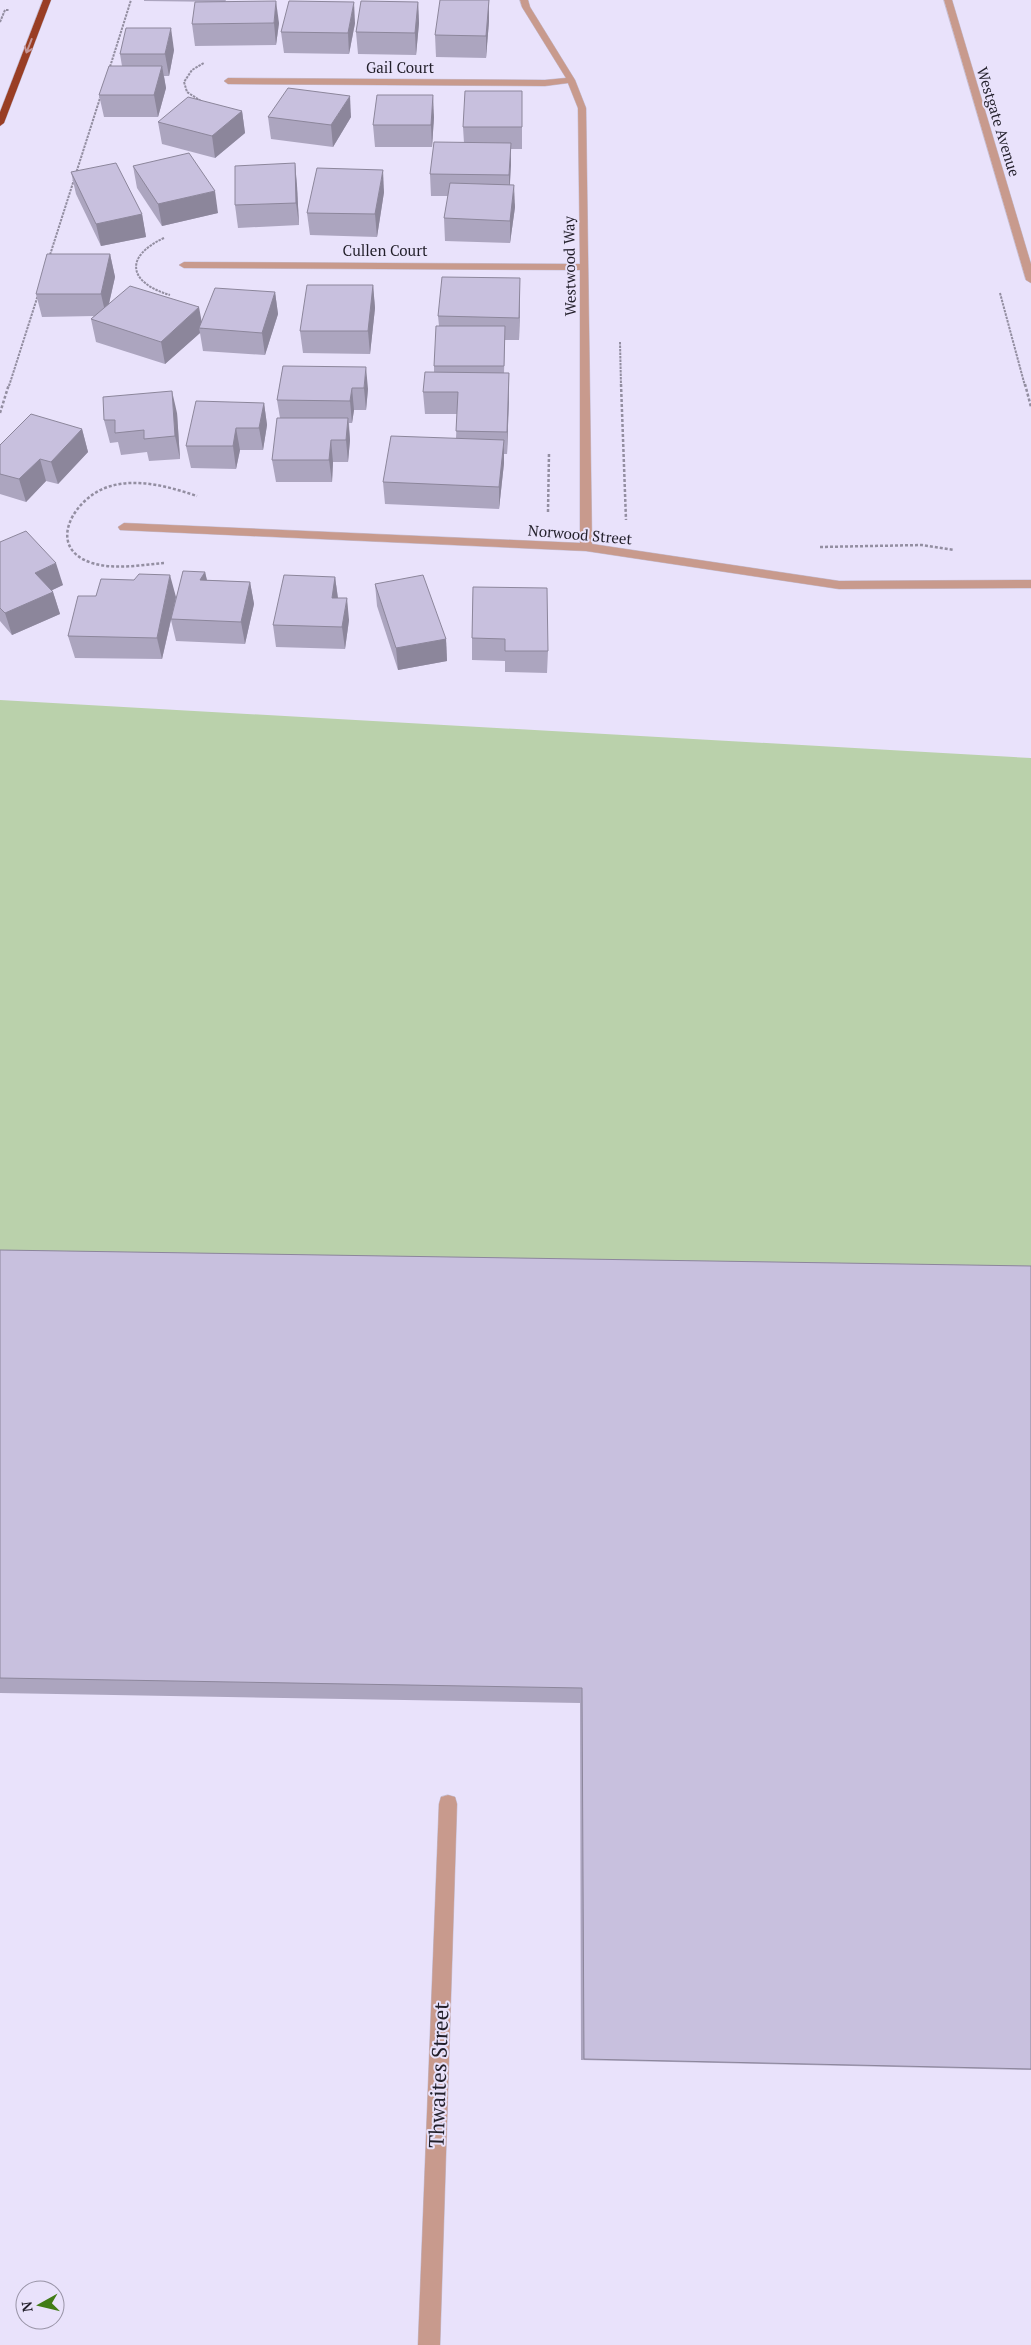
<svg xmlns="http://www.w3.org/2000/svg" width="1031" height="2345" font-family="'PT Serif',serif">
  <rect width="100%" height="100%" fill="#e9e2fb"/>
  <path fill="#bad1ab" d="M0,700l1031,58v536l-1031,-14z"/>
  <g fill="none" stroke-linecap="round" stroke-linejoin="round">
    <g stroke="#c5bfd5" stroke-width="1">
      <g id="minor">
        <path d="M520,0h8l2,7 45,73 11,28 6,436 247,37 192,-1v8l-192,1 -253,-38 -466,-21 -2,-3 6,-4 456,20v-273l-396,-2 -5,-3 5,-3 396,2 -2,-156 -10,-25 -23,3 -317,-2 -4,-3 4,-3 317,2 21,-2 -44,-71z"/>
        <path d="M944,0h8l79,264v19l-5,-3z"/>
        <path d="M448,1795l7,2 2,7 -17,541h-22l21,-541 2,-7z"/>
      </g>
    </g>
    <g stroke="#c5bfd5" stroke-width="1">
      <path id="highway" d="M43,0h8l-47,123 -4,3v-14z"/>
    </g>
    <g stroke="#938ea1" stroke-width="2" stroke-dasharray="2.5 1" stroke-linecap="butt">
      <path d="M0,22l5,-12h4"/>
      <path d="M109,70l22,-70"/>
      <path d="M201,101l-14,-9 -3,-10 8,-12 12,-7"/>
      <path d="M164,238c-41,19 -35,45 6,57"/>
      <path d="M49,258l52,-163"/>
      <path d="M1000,293l25,93"/>
      <path d="M620,342l1,44"/>
      <path d="M9,386l29,-91"/>
    </g>
    <g stroke="#938ea1" stroke-width="2.5" stroke-dasharray="3 2" stroke-linecap="butt">
      <path d="M621,384l5,136"/>
      <path d="M1025,384l6,23"/>
      <path d="M0,413l9,-29"/>
      <path d="M548,512l1,-59"/>
      <path d="M820,547l102,-2 32,5"/>
      <path d="M164,563c-23,2 -49,7 -72,0 -49,-16 -16,-68 19,-77 28,-8 59,1 86,10"/>
    </g>
    <use href="#minor" fill="#c89a8d" fill-rule="evenodd"/>
    <use href="#highway" fill="#993e24" fill-rule="evenodd"/>
  </g>
  <g fill="#aca5bf">
    <path d="M144,0h82l-1,2 -81,-1z"/>
    <path d="M489,0v21l-3,37 -50,-1 -1,-22z"/>
    <path d="M418,2l1,21 -3,32 -58,-1 -2,-22z"/>
    <path d="M279,23l-3,22 -81,1 -3,-22z"/>
    <path d="M355,23l-6,31 -65,-1 -3,-21z"/>
    <path d="M174,50l-5,26h-5l2,12 -8,29h-54l-5,-22 23,-29 -2,-12z"/>
    <path d="M522,91v58h-11l-1,36 5,22 -5,36 -65,-2 -1,-23 4,-22h-17l-1,-22 34,-31 -1,-16z"/>
    <path d="M242,111l3,22 -30,25 -53,-14 -4,-22z"/>
    <path d="M268,117h83l-18,30 -62,-8z"/>
    <path d="M434,117l-2,30h-57l-2,-22z"/>
    <path d="M295,163l2,23 2,39 -61,3 -3,-23z"/>
    <path d="M133,166l85,47 -56,13 -25,-38z"/>
    <path d="M71,172l71,42 4,23 -45,9 -25,-52z"/>
    <path d="M384,192l-7,45 -67,-2 -3,-22z"/>
    <path d="M110,254l5,23 -6,27 93,18 73,-30 3,22 -13,41 -62,-4 -3,-18 -35,31 -69,-22 -5,-23 3,-3 -52,1 -6,-23z"/>
    <path d="M373,285l2,23 -5,46 -67,-1 -3,-22z"/>
    <path d="M520,300l-1,40h-14l-1,33h5v23l-2,58h-3v9l-5,46 -114,-5 -2,-22 73,-44 1,-24h-32l-2,-22 11,-19v-7l5,-40 -1,-10z"/>
    <path d="M283,366l85,23 -2,21h-12l-2,13h-3l1,17 -2,22h-15l-1,20h-56l-4,-22 8,-42 -3,-18z"/>
    <path d="M264,403l3,22 -4,25h-23l-4,19 -45,-1 -5,-22z"/>
    <path d="M177,413l3,46 -31,2 -2,-9 -26,3 -3,-13 -8,1 -6,-23z"/>
    <path d="M82,429l6,23 -30,32 -12,-3 -20,21 -26,-8v-49z"/>
    <path d="M0,542l63,43 -11,5 1,2 7,22 -48,21 -12,-14z"/>
    <path d="M205,572l2,8 43,2 4,22 -9,40 -69,-3 -5,-21 -9,39 -87,-1 -7,-22 108,-39 -3,14z"/>
    <path d="M335,577l3,21 11,22 -4,29 -69,-2 -3,-22z"/>
    <path d="M375,584l71,55 1,22 -49,9 -21,-64z"/>
    <path d="M473,587l75,64 -1,22 -42,-1v-11l-33,-1v-22z"/>
    <path d="M0,1250l1031,16v804l-450,-10 -1,-357 -580,-10z"/>
  </g>
  <g fill="#8c869b">
    <path d="M489,0v21l-3,37v-22z"/>
    <path d="M276,1l3,22 -3,22 -2,-22z"/>
    <path d="M354,2l1,21 -6,31 -1,-21z"/>
    <path d="M418,2l1,21 -3,32 -1,-22z"/>
    <path d="M171,28l3,22 -5,26 -4,-22z"/>
    <path d="M162,66l4,22 -8,29 -4,-22z"/>
    <path d="M433,95l1,22 -2,30 -1,-22z"/>
    <path d="M350,96l1,21 -18,30 -2,-22z"/>
    <path d="M242,111l3,22 -30,25 -3,-22z"/>
    <path d="M511,143v22l-2,32v-22z"/>
    <path d="M295,163l2,23 2,39 -3,-22z"/>
    <path d="M383,170l1,22 -7,45 -2,-23z"/>
    <path d="M514,185l1,22 -5,36v-22z"/>
    <path d="M215,191l3,22 -56,13 -4,-22z"/>
    <path d="M142,214l4,23 -45,9 -5,-22z"/>
    <path d="M110,254l5,23 -9,39 -5,-22z"/>
    <path d="M520,278v22l-1,40v-22z"/>
    <path d="M373,285l2,23 -5,46 -2,-23z"/>
    <path d="M275,292l3,22 -13,41 -3,-22z"/>
    <path d="M199,307l4,22 -4,-1 1,5 -35,31 -4,-22z"/>
    <path d="M366,367l2,22 -2,21 -2,-22z"/>
    <path d="M509,373v23l-2,58v-22z"/>
    <path d="M352,388l2,22 -2,13 -2,-22z"/>
    <path d="M172,391l5,22 3,46 -5,-23z"/>
    <path d="M264,403l3,22 -4,25 -4,-22z"/>
    <path d="M348,418l2,22 -2,22 -2,-22z"/>
    <path d="M236,428l4,22 -4,19 -3,-23z"/>
    <path d="M82,429l6,23 -30,32 -7,-22z"/>
    <path d="M331,440l2,22 -1,20 -3,-22z"/>
    <path d="M504,440v23l-5,46v-22z"/>
    <path d="M40,459l6,22 -20,21 -7,-23z"/>
    <path d="M56,563l7,22 -21,10 -7,-22z"/>
    <path d="M205,572l5,22 -10,-14z"/>
    <path d="M170,575l6,22 -14,62 -5,-21z"/>
    <path d="M335,577l3,22 -6,-1z"/>
    <path d="M250,582l4,22 -9,40 -4,-22z"/>
    <path d="M53,592l7,22 -48,21 -7,-22z"/>
    <path d="M347,598l2,22 -4,29 -3,-22z"/>
    <path d="M446,639l1,22 -49,9 -2,-22z"/>
  </g>
  <g fill="#c8c0de" stroke="#8c869b">
    <path d="M440,0h49l-3,36 -51,-1z"/>
    <path d="M276,1l-2,22 -82,1 3,-22z"/>
    <path d="M289,1l65,1 -6,31 -67,-1z"/>
    <path d="M361,1l57,1 -3,31 -59,-1z"/>
    <path d="M126,28h45l-6,26h-45z"/>
    <path d="M109,66h53l-8,29h-55z"/>
    <path d="M288,88l62,8 -19,29 -63,-8z"/>
    <path d="M465,91h57v36h-59z"/>
    <path d="M377,95h56l-2,30h-58z"/>
    <path d="M188,97l54,14 -30,25 -54,-14z"/>
    <path d="M434,142l77,1 -2,32 -79,-1z"/>
    <path d="M189,153l26,38 -57,13 -25,-38z"/>
    <path d="M116,163l26,51 -46,10 -25,-52z"/>
    <path d="M295,163l1,40 -61,2v-39z"/>
    <path d="M317,168l66,2 -8,44 -68,-1z"/>
    <path d="M450,183l64,2 -4,36 -66,-3z"/>
    <path d="M47,254h63l-9,40h-65z"/>
    <path d="M442,277l78,1 -1,40 -81,-2z"/>
    <path d="M307,285h66l-5,46h-68z"/>
    <path d="M130,286l69,21 -38,35 -70,-23z"/>
    <path d="M215,288l60,4 -13,41 -63,-5z"/>
    <path d="M436,326h69l-1,40h-70z"/>
    <path d="M283,366l83,1 -2,21h-12l-2,13 -73,-1z"/>
    <path d="M425,372l84,1 -2,59 -51,-1 2,-39h-35z"/>
    <path d="M172,391l3,45 -31,3v-9l-29,3v-13h-11l-1,-23z"/>
    <path d="M196,401l68,2 -5,25h-23l-3,18h-47z"/>
    <path d="M31,414l51,15 -31,33 -11,-3 -21,20 -19,-5v-29z"/>
    <path d="M277,418h71l-2,22h-15l-2,20h-57z"/>
    <path d="M391,436l113,4 -5,47 -116,-5z"/>
    <path d="M26,531l30,32 -21,10 18,19 -48,21 -5,-5v-66z"/>
    <path d="M183,571l22,1 -5,8 50,2 -9,40 -70,-3z"/>
    <path d="M139,574l31,1 -13,63 -89,-2 10,-40h18l5,-17 33,1z"/>
    <path d="M284,575l51,2 -3,21h15l-5,29 -69,-2z"/>
    <path d="M423,575l23,64 -50,9 -21,-64z"/>
    <path d="M473,587l74,1 1,63h-43v-12l-33,-1z"/>
    <path d="M0,1250l1031,16v803l-447,-10 -2,-371 -582,-10z"/>
  </g>
  <defs><path id="oneway-shaft" d="M-6 0H5M1.5-3L5.5 0L1.5 3" fill="none" stroke-width="1.6" stroke-linecap="round" stroke-linejoin="round" transform="scale(1.25)"/></defs>
  <use stroke="#c5989a" href="#oneway-shaft" transform="translate(29 46) rotate(111)"/>
  <g text-anchor="middle" stroke-width="4" stroke-linejoin="round" paint-order="stroke">
    <g font-size="15" fill="#221f2a" stroke="#e9e2fb">
      <text x="400" y="73">Gail Court</text>
      <text transform="translate(998 122) rotate(73)" y="5">Westgate Avenue</text>
      <text x="385" y="256">Cullen Court</text>
      <text transform="translate(570 266) rotate(-91)" y="5">Westwood Way</text>
      <text transform="translate(580 535) rotate(5)" y="5">Norwood Street</text>
    </g>
    <g font-size="21" fill="#221f2a" stroke="#e9e2fb">
      <text transform="translate(439 2075) rotate(-88)" y="7">Thwaites Street</text>
    </g>
  </g>
  <g transform="translate(40 2305) rotate(262)"><circle r="24" fill="#e9e2fb" stroke="#9994a7"/>
  <path d="M0-4L9 19L0 12L-9 19Z" fill="#417c16"/>
  <text y="-8" font-size="14" font-weight="bold" text-anchor="middle" fill="#221f2a">N</text>
  </g>
</svg>
